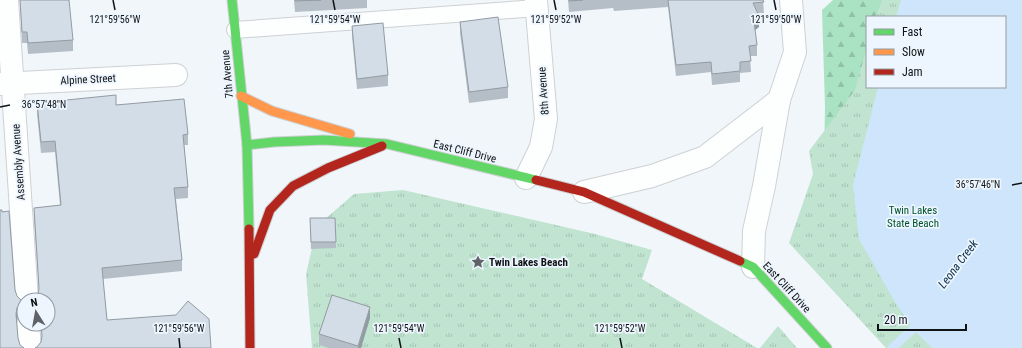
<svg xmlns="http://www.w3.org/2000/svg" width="1022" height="348" font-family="'Roboto Condensed',sans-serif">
  <defs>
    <pattern id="forest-firs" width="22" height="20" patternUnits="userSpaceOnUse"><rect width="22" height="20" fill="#aae3c4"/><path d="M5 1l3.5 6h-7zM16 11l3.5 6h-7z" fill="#91c2a8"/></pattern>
    <pattern id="park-tufts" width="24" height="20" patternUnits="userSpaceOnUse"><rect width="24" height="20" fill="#c0e4d0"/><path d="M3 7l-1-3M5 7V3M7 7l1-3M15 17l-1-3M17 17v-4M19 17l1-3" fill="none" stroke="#a4c3b2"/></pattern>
  </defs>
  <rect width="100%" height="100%" fill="#f1f6fa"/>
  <path fill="url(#forest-firs)" d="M833,0h68l-5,17h-29v70l-44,123 2,-103 -3,-97z"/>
  <g fill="url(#park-tufts)">
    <path d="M882,0h140v348h-136l-97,-105 24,-69 -4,-23 46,-61 12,-43v40h138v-70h-129z"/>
    <path d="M403,190l192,44 57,16 -10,29 115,69h-445l-6,-74 11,-48 37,-32z"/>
    <path d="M778,326l19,22h-37z"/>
  </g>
  <path fill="#cee5fb" d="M901,0h121v348h-90l-19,-19 -18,-27 -36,-63 -6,-54 25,-98h127v-70h-109z"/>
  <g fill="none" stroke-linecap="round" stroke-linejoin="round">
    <path stroke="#cee5fb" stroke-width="9" d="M892,348l21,-19 7,-11"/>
    <g stroke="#cdd1d4" stroke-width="18">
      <path id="lane" d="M235,30l302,-22"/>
    </g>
    <g stroke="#cdd1d4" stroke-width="24">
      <g id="street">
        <path d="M7,0l20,300"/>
        <path d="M0,84l176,-9"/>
        <path d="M526,178l15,-31 5,-28 -10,-119"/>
        <path d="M584,192l68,-16 53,-19 74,-57"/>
        <path d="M753,267l1,-36 10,-45 15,-86 16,-48 -4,-52"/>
        <path d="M28,324l2,24"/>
      </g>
    </g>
    <g stroke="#cdd1d4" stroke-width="11">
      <g id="fast">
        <path d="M232,0l15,145 2,84"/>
        <path d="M247,145l27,-3 50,-2 63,4 149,36"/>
        <path d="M740,261l13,6 74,81"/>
      </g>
    </g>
    <g stroke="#cdd1d4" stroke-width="11">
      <path id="slow" d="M241,96l31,15 78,23"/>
    </g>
    <g stroke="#cdd1d4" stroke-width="11">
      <g id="jam">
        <path d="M536,180l48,12 156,69"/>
        <path d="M249,229l1,119"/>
        <path d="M254,254l16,-44 23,-24 35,-18 54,-22"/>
      </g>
    </g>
    <use href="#lane" stroke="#fdfefe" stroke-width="16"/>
    <use href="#street" stroke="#fdfefe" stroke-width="22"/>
    <use href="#fast" stroke="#63d668" stroke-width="9"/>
    <use href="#slow" stroke="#ff974d" stroke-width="9"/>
    <use href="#jam" stroke="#b3261e" stroke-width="9"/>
  </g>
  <g fill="#b5bec7">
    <path d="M20,0l53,40v11l-45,3 -1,-11h-5z"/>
    <path d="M294,0h73v8l-72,4z"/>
    <path d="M568,0h195l1,13h-6l1,14 -4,3 2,15v11h-7l1,16 -11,1v9l-28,3 -1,-13 -35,4 -8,-69 -54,4 -1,-3 -44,4z"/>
    <path d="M460,22l48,65v11l-39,5 -9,-70z"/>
    <path d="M352,26l36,49v11l-31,3 -5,-53z"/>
    <path d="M37,103l79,2 72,29v11h-4l4,42v11l-12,1 6,61v11l-79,8 4,41 102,-1 -172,28 4,-5 1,-2 -1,-16h7l-14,-25 4,-4 1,-4 -5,-72v-11l26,-3 -5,-53 -14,1 -4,-39z"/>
    <path d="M310,218h25l1,30 -25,1z"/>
    <path d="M370,318l-9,30h-32l-10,-3v-11z"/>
  </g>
  <g fill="#939ba2">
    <path d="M759,16v11l-5,4v-10z"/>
    <path d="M24,302v11l-3,1 -4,5 -1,6v-11l1,-6 4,-5z"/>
    <path d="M370,307v11l-9,30h-3z"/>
  </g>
  <g fill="#d2dde7" stroke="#939ba2">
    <path d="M20,0h49l4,40 -45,3 -1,-11h-5z"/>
    <path d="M295,0h26l-26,1z"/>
    <path d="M569,0h14l-14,1z"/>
    <path d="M668,0h95l1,2 -11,1 6,13 -5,5 3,24 -8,1 2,15 -11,1v9l-28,3 -1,-12 -35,3z"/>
    <path d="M498,17l10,70 -39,5 -9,-70z"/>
    <path d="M383,23l5,52 -31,4 -5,-53z"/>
    <path d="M116,95v10l68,-6 4,35 -5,1 5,52 -14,1 8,72 -80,8 5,52 69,-5 12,-14 21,18 2,29h-176l2,-1 4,-5 1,-6 -1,-12h7v-24h-16l2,-1 4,-4 1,-7 -5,-80 27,-3 -6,-64 -14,1 -4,-39z"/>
    <path d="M0,210h2v2l7,-1 6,79 2,6 4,4 3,1v1l-3,1 -4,5 -1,6 2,24 2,7 4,3h-24z"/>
    <path d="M310,218h25l1,24h-25z"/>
    <path d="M332,295l38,12 -12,39 -39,-12z"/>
  </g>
  <path fill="none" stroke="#101316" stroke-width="1.5" d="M113,0l2,10M333,0l2,10M554,0l2,10M774,0l2,10M0,107l10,-2M1012,185l10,-2M179,338l1,10M399,338l2,10M620,338l2,10"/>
  <defs>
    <g id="sight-bare" transform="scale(1.08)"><path d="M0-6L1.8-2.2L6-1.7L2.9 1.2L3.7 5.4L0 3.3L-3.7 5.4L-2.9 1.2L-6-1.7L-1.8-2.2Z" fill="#5f6266" stroke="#edf6fe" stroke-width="2.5" paint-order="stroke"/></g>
  </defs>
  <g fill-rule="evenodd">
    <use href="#sight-bare" x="478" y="262"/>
  </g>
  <g text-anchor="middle" stroke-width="3.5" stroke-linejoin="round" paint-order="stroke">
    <g font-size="11" fill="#101316" stroke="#edf6fe">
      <text transform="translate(227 74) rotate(-95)" y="4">7th Avenue</text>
      <text transform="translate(88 79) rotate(-3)" y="4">Alpine Street</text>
      <text transform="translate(543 91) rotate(-94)" y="4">8th Avenue</text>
      <text transform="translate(465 151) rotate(14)" y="4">East Cliff Drive</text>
      <text transform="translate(18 162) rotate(-94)" y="4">Assembly Avenue</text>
      <text transform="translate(787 287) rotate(47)" y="4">East Cliff Drive</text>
    </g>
    <g font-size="11" fill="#00532d" stroke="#edf6fe">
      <text x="913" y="214">Twin Lakes<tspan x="913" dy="13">State Beach</tspan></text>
    </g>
    <g font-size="11" font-weight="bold" fill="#101316" stroke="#edf6fe" text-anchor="start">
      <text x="489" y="266">Twin Lakes Beach</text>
    </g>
    <g font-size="12" font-style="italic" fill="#0a2e49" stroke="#edf6fe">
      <text transform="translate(958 264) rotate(-53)" y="4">Leona Creek</text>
    </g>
  </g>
  <g font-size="10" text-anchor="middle" fill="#101316" stroke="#edf6fe" stroke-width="3.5" stroke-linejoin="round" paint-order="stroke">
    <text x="115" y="23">121°59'56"W</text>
    <text x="335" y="23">121°59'54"W</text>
    <text x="556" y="23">121°59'52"W</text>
    <text x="776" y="23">121°59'50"W</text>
    <text x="44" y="108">36°57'48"N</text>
    <text x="978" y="188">36°57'46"N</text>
    <text x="179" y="332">121°59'56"W</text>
    <text x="399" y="332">121°59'54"W</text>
    <text x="620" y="332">121°59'52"W</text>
  </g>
  <rect x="866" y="16" width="140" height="72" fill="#edf6fe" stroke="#959ba1"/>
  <rect x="874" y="29" width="20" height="6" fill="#63d668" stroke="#959ba1"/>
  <text x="902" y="36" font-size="12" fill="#101316">Fast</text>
  <rect x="874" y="49" width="20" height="6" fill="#ff974d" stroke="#959ba1"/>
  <text x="902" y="56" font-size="12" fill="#101316">Slow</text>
  <rect x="874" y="69" width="20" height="6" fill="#b3261e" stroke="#959ba1"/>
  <text x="902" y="76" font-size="12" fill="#101316">Jam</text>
  <g transform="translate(36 312) rotate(349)"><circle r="19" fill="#edf6fe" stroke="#959ba1"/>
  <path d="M0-3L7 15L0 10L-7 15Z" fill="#5f6266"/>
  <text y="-6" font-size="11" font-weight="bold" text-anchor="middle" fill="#101316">N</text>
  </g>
  <path d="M878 324v6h88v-6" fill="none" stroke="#101316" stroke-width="2"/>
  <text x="884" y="324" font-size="12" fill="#101316" stroke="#edf6fe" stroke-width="3" paint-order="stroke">20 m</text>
</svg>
